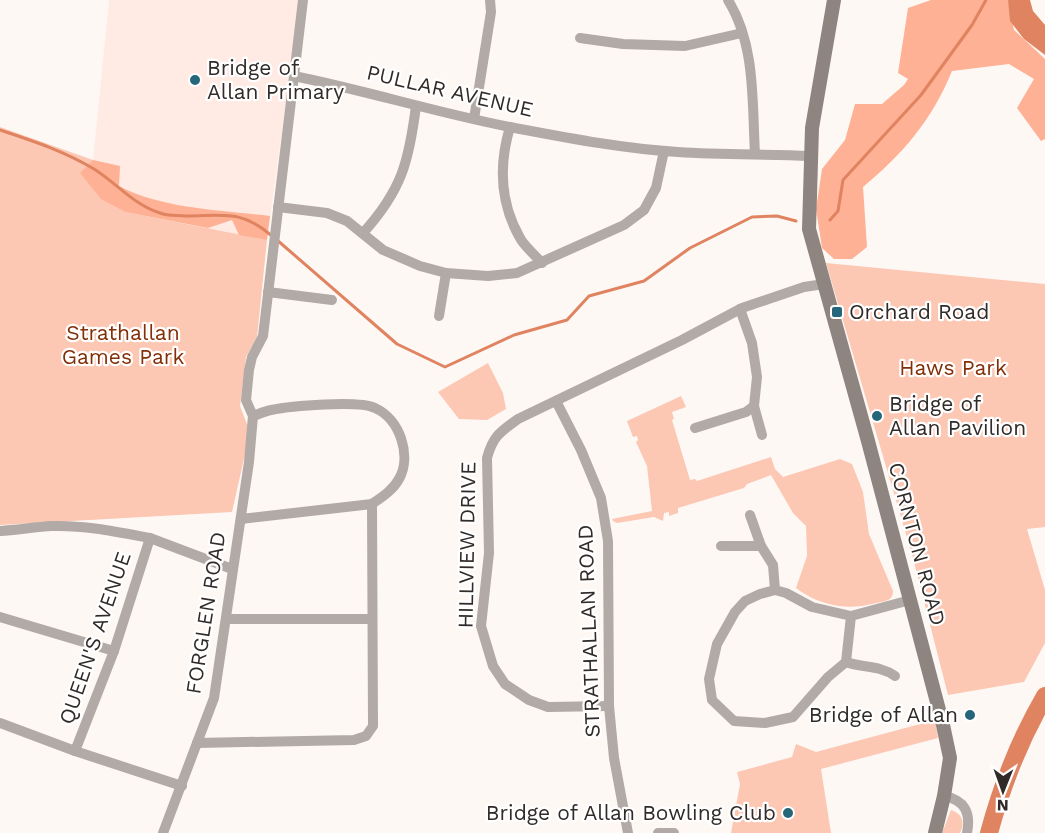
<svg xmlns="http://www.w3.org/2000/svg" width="1045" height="833" font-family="'Work Sans',sans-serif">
  <rect width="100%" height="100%" fill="#fef8f5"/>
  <path fill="#ffebe4" d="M109,0h191l-33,240 -142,-28 -32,-52z"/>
  <g fill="#fcc7b3">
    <path d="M0,127l93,33 9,40 23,12 142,28 -10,97 -11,20 -6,49 10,26 -18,80 -232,13z"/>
    <path d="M826,263l219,21v243l-18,2 18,61v53l-21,39 -76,13 -35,-137z"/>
    <path d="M488,363l15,30 3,16 -19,11 -28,-1 -21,-27z"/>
    <path d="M681,396l5,11 -14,5 2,7 -2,1 18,60 5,-1 2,2 74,-24 4,12 8,8 57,-18 12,5 11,28 6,42 24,57c0,10 -8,10 -17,12 -28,8 -56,3 -80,-15l11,-32 -1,-30 -13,-13 -22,-38 -24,9 -3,4 -66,20v5l-9,3v-4l-5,1 -1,8 -9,-4 -37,6 -4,-2 -1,-2 40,-8 -5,-45 -11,-24 2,-2 -1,-4 -4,1 -6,-16z"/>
    <path d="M935,720l3,18 -117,31 10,64h-100l9,-49 -3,-12 55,-15 4,-13 20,8z"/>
    <path d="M951,810c12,4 14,13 9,23h-18z"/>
  </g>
  <g fill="#feb194">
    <path d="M931,0h77l6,30 31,29v80l-4,2 -24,-33 17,-29 -25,-15 -57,7c-20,49 -49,83 -89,116l4,60 -15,12h-18l-12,-11 -6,-39 6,-40 23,-29 10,-36h27l22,-19 4,-6 -10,-6 10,-65z"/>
    <path d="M93,160l27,6 -1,20c43,23 103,24 151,30l-3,24 -28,-5 -7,-15 -24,8 -83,-16 -23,-12 -22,-27z"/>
  </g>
  <path fill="#e08360" d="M1008,0h22l3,11 12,14v30l-21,-16 -14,-18z"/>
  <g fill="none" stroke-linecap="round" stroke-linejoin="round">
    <g stroke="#e08360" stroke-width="3">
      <path d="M0,130c33,11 64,21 94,39 24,15 40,37 69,45 7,2 15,1 23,2 37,0 55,-7 86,20"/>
      <path d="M830,220l8,-9 5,-31 78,-85 51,-70 14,-25"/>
      <path d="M277,240l120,104 48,23 69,-32 53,-15 22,-24 55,-15 46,-33 62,-31 25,-1 19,5"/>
    </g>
    <path stroke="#e08360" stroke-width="18" d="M989,833c13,-48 31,-94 56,-137"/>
    <g stroke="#b1aaa7" stroke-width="10">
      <path d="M728,0c28,45 24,103 27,154"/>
      <path d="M580,38l43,6 62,2 57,-13"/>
      <path d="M294,76l9,-76"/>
      <path d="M474,119l17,-107 -1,-12"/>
      <path d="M510,127c-11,37 -10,76 10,111 5,9 15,17 22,25"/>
      <path d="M278,207l49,6 20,8 36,29 37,16 26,7 42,3 29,-3 107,-48 20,-15 12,-22 8,-37"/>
      <path d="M363,233c39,-43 46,-72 53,-127"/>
      <path d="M268,292l64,8"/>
      <path d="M439,316l7,-43"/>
      <path d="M556,401l25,49 20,48 7,43 1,165 5,52 14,75"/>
      <path d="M754,406l8,29"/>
      <path d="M695,428l51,-16 8,-6 3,-29 -5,-34 -12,-34"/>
      <path d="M750,515l11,31"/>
      <path d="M241,519l131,-15"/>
      <path d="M0,531c17,-1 35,-4 52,-5 33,-1 66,6 98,12l82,31"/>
      <path d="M721,546h40l12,19 2,25"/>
      <path d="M851,616l-5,46 -18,15 -35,40 -28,6 -31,-2 -22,-21 -3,-21 8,-35 18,-32 10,-11 15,-7 15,-4 11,3 26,14 39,9 59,-16"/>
      <path d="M0,617l114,34"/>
      <path d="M227,619h145"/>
      <path d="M846,662c16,6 34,3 49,14"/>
      <path d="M609,706l-61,1 -19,-7 -24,-16 -12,-18 -12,-40 8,-73 -2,-95c6,-22 13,-26 31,-39l164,-79 60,-32 62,-21 20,-3"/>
      <path d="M0,723l75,28 107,35"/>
      <path d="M197,743l157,-3 12,-4 7,-10 -1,-222c10,-7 21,-14 27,-25 13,-23 1,-60 -24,-71 -16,-8 -85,-2 -104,2 -6,1 -12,4 -18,6"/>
      <path d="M75,751l39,-100 36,-113"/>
      <path d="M944,796c21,4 27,17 23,37"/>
      <path d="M163,833l51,-135 35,-236 4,-46 -7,-16 3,-30 3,-13 11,-21 31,-260c74,15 147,38 221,52 53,10 110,21 163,24 44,3 88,2 132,4"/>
      <path d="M658,833h16"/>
    </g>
    <path stroke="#8e8480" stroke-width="14" d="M834,0l-22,128 -3,101 59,212 75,284 7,33 -6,38 -9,37"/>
  </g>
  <g fill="#25667a" stroke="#fff" stroke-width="2">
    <circle cx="195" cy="80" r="6"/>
    <rect x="831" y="306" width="12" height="12" rx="3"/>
    <circle cx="877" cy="416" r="6"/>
    <circle cx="970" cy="715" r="6"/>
    <circle cx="788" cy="813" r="6"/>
  </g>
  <g text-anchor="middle" stroke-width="4.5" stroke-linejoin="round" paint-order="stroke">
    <g font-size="21" fill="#302a28" stroke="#fff" text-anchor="start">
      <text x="207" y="75">Bridge of<tspan x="207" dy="24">Allan Primary</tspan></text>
      <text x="849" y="319">Orchard Road</text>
      <text x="889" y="411">Bridge of<tspan x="889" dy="24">Allan Pavilion</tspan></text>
      <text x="958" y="722" text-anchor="end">Bridge of Allan</text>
      <text x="776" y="820" text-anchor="end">Bridge of Allan Bowling Club</text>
    </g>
    <g font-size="21" fill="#302a28" stroke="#fff">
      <text transform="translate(450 91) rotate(13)" y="7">PULLAR AVENUE</text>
      <text transform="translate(917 544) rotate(75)" y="7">CORNTON ROAD</text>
      <text transform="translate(467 545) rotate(-89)" y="7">HILLVIEW DRIVE</text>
      <text transform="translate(206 613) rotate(-81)" y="7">FORGLEN ROAD</text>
      <text transform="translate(589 631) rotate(-92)" y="7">STRATHALLAN ROAD</text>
      <text transform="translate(95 638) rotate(-71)" y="7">QUEEN'S AVENUE</text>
    </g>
    <g font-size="21" fill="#822f07" stroke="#fff">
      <text x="123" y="340">Strathallan<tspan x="123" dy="24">Games Park</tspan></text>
      <text x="953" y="375">Haws Park</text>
    </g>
  </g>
  <g transform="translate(1003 791) rotate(181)" stroke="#ffffff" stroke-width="4.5" paint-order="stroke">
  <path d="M0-4.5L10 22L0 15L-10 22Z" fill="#302a28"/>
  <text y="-9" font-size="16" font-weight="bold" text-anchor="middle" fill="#302a28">N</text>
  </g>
</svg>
